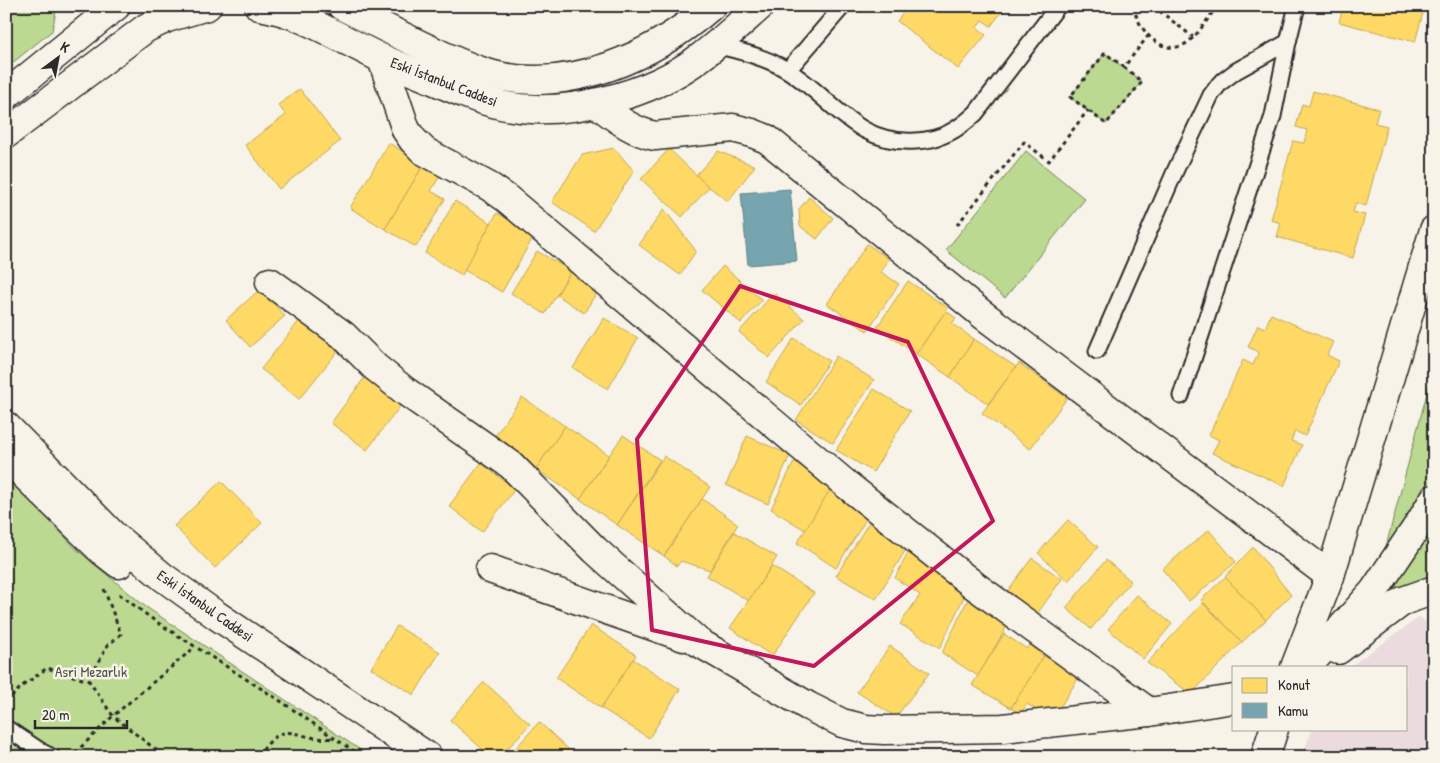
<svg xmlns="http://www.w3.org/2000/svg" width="1440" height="763" font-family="'Patrick Hand',sans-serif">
  <rect width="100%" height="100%" fill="#f7f3e8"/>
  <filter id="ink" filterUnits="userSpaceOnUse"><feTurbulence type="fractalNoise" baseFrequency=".02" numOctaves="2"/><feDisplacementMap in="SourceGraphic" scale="10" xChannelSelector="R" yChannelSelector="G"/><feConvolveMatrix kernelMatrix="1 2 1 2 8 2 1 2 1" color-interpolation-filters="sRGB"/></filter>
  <g filter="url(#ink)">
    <path fill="#ecdbde" d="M1420,617l14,12v128h-133l12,-28h93v-62h-57z"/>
    <g fill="#bcd991" stroke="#74825e">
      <path d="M6,6h51l-5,25 -46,37z"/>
      <path d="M1105,53l37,29 -36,42 -36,-27z"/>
      <path d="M1026,151l59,48 -80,99 -59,-48z"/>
      <path d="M1434,367v216l-31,18 -29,-10z"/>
      <path d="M6,478l42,40 27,30 71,59 225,150h-365z"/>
    </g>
    <g fill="#ffd966" stroke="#bfa554">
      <path d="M903,6h103l-15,20 -9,-6 -5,7 9,8 -28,34 -61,-48 9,-13z"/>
      <path d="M1341,6h84l-10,36 -76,-20 4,-15z"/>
      <path d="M300,89l40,52 -61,48 -34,-44 41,-30 -8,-10z"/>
      <path d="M1313,91l66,18 -4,14 12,3 -21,80 -10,-3 -3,9 12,3 -12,43 -76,-21 4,-14 -10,-3 22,-79 11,2 3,-13 -11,-3 6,-23 7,2z"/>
      <path d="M389,143l35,21 -39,65 -35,-21z"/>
      <path d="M614,148l20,23 -40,60 -42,-29 30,-47z"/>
      <path d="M669,149l40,38 -27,30 -41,-38z"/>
      <path d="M718,151l37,15 -27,35 -19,-14 -13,-12z"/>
      <path d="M424,164l17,10 -10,17 14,8 -29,48 -31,-18z"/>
      <path d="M809,197l24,21 -16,21 -17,-13 -1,-17z"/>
      <path d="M455,201l36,22 -29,52 -37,-22z"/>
      <path d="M664,209l32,42 -16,24 -41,-30z"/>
      <path d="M497,213l38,21 -33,58 -38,-22z"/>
      <path d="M867,244l22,15 -8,13 18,12 -32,47 -40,-27z"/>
      <path d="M537,251l34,20 -26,43 -34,-21z"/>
      <path d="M723,266l39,34 -21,23 -39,-33z"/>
      <path d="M571,271l28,18 -15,24 -27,-18z"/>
      <path d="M908,281l40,27 -32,46 -39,-27z"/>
      <path d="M260,289l25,27 -35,31 -24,-27z"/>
      <path d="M774,293l30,26 -35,39 -30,-26z"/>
      <path d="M946,311l10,7 -4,6 22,15 -24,38 -34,-23z"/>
      <path d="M1271,314l62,28 -6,13 12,6 -34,75 -10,-5 -4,10 11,4 -18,41 -72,-33 7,-13 -10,-5 34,-75 10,5 6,-13 -11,-5 10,-22 7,3z"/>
      <path d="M604,318l34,20 -30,51 -35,-21z"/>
      <path d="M300,320l38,31 -39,48 -38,-30z"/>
      <path d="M794,338l35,23 -28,44 -35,-23z"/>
      <path d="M974,339l42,28 -28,37 -38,-27z"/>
      <path d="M836,356l38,24 -41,63 -37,-23z"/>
      <path d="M1019,363l48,35 -37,51 -48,-36z"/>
      <path d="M365,377l36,28 -34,45 -36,-27z"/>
      <path d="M874,389l36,22 -37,61 -37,-22z"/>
      <path d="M522,397l43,29 -29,43 -43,-30z"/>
      <path d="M565,426l44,29 -29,44 -44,-30z"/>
      <path d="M623,435l37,25 -43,65 -37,-26z"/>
      <path d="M747,436l43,19 -22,49 -42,-19z"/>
      <path d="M664,456l46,31 -46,69 -47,-31z"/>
      <path d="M794,462l39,24 -28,44 -34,-21z"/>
      <path d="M481,463l34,26 -33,43 -33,-26z"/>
      <path d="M221,481l41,42 -47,45 -41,-42z"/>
      <path d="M831,488l39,25 -34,55 -39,-25z"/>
      <path d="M702,499l36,25 -28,46 -29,-9 -4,5 -13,-10z"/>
      <path d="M1068,520l30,27 -30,34 -30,-28z"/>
      <path d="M869,522l39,24 -32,53 -40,-23z"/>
      <path d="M1209,530l27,32 -47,39 -27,-32z"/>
      <path d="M734,532l43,25 -28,44 -42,-25z"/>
      <path d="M1253,547l38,48 -25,25 -41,-43z"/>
      <path d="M910,549l57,41 -27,58 -40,-24 20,-29 -25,-17z"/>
      <path d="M1032,558l30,21 -25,35 -30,-22z"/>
      <path d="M1106,560l25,21 -40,48 -25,-21z"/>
      <path d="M772,566l42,27 -42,63 -42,-28z"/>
      <path d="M1225,577l41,43 -24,22 -41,-42z"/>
      <path d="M1137,595l35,29 -29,35 -35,-30z"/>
      <path d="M968,599l41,24 -31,53 -36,-23z"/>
      <path d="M1203,603l39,39 -51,52 -44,-31z"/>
      <path d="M591,625l45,30 -35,53 -45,-30z"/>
      <path d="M397,626l43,26 -26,43 -43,-27z"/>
      <path d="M1004,634l23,15 3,-4 14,11 -33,52 -39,-23z"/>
      <path d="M890,646l39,27 -33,44 -39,-25z"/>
      <path d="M1044,656l35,21 -27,43 -25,-16 -6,10 -10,-6z"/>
      <path d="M633,659l47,30 -31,49 -48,-30z"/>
      <path d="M484,682l46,42 -30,33h-9l-41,-37z"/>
      <path d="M539,722l38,35h-69z"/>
    </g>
    <path fill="#76a5af" stroke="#608087" d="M790,189l7,72 -49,4 -7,-72z"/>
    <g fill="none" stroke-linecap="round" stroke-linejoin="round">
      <g stroke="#2b2b2b" stroke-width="19">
        <g id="lane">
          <path d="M715,45c25,6 50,12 72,25 46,28 68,75 129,71 25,-1 42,-11 60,-28l82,-107"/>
          <path d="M788,70l55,-64"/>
          <path d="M1097,351l79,-182 35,-74 9,-12 16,-12 52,-29 9,-36"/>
          <path d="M1181,396l92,-280 15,-74"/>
          <path d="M6,728l36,24 10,5"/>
        </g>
      </g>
      <g stroke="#2b2b2b" stroke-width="31">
        <g id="street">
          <path d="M382,59l24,71 7,10 11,11 66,36 16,11 341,287 128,101 174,126"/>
          <path d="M596,103c19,14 35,28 59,33l78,-8 19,5 15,6 215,175 348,262"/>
          <path d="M270,282l73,53 32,32 30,24 106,74 84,85 103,92 110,64 34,17 24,6 18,1 119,-2 146,-16 85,-13"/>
          <path d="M490,569l194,68"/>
          <path d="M1338,650l65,-49 31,-11"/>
          <path d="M1307,667l67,-76 47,-70 13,-22"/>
        </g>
      </g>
      <g stroke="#2b2b2b" stroke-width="31">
        <g id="secondary">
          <path d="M259,6c44,7 83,34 122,52 15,7 30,13 45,19 25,11 49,22 75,28 63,14 151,-10 201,-49 20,-15 39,-33 58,-50"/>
          <path d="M342,6c30,15 59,30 89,44 20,9 42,20 63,25 76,19 160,-19 217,-69"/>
          <path d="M6,95l110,-89"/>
          <path d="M6,134l140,-106 21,-10 40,-12"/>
          <path d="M6,426l107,109 50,42 53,38 212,142"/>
          <path d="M6,457l95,93 18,14"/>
          <path d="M1295,667l35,-91 104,-346"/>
          <path d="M1265,757l9,-28"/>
        </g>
      </g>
      <g stroke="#2b2b2b" stroke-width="3" stroke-dasharray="4 4" stroke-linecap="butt">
        <path d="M1134,6c2,21 26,50 49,39 12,-5 26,-28 34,-39"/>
        <path d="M1153,6l40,31"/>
        <path d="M1124,67l18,15 -36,42 -36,-27 35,-44 19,14 24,-31"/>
        <path d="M957,225l67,-83 25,19 39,-51"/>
        <path d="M104,589l17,45 -14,12 -18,35 24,35 52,41"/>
        <path d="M119,594l36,27 124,79 83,57"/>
        <path d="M6,703l15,-16 26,-19 42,13"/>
        <path d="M75,753l38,-37 82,-69"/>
        <path d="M258,757c28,-44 38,-14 75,-19"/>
      </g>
      <use href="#lane" stroke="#f7f3e8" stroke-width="15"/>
      <use href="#street" stroke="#f7f3e8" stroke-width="28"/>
      <use href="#secondary" stroke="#f7f3e8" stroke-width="28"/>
    </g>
  </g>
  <path fill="none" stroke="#c2185b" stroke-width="4" stroke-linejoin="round" d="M740,286l168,56 85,179 -179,145 -162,-36 -15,-191z"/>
  <g text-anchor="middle" stroke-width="5" stroke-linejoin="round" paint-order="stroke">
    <g font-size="15" fill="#2b2b2b" stroke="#f7f3e8">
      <text transform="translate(444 82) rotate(21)" y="5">Eski İstanbul Caddesi</text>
      <text transform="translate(205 606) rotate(35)" y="5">Eski İstanbul Caddesi</text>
    </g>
    <g font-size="15" fill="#4f5644" stroke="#f7f3e8">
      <text x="91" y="677">Asri Mezarlık</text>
    </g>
  </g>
  <rect width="1440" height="763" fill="none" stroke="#f7f3e8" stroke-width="25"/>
  <rect x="12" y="12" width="1415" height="738" fill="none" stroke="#2b2b2b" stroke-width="2" filter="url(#ink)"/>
  <rect x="1232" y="666" width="175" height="65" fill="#f7f3e8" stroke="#a5a39c"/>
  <rect x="1242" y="678" width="25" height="15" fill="#ffd966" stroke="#a5a39c"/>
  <text x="1278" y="690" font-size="15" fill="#2b2b2b">Konut</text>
  <rect x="1242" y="703" width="25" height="15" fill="#76a5af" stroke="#a5a39c"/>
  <text x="1278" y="716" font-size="15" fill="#2b2b2b">Kamu</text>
  <g transform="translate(58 58) rotate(32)" stroke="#f7f3e8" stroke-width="4" paint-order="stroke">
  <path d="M0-4L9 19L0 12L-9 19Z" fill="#2b2b2b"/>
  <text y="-8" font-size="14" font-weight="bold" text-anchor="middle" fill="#2b2b2b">K</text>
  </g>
  <path d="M35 720v8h92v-8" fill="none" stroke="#2b2b2b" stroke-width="2.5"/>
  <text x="42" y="720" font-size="15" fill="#2b2b2b" stroke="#f7f3e8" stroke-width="4" paint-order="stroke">20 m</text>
</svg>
